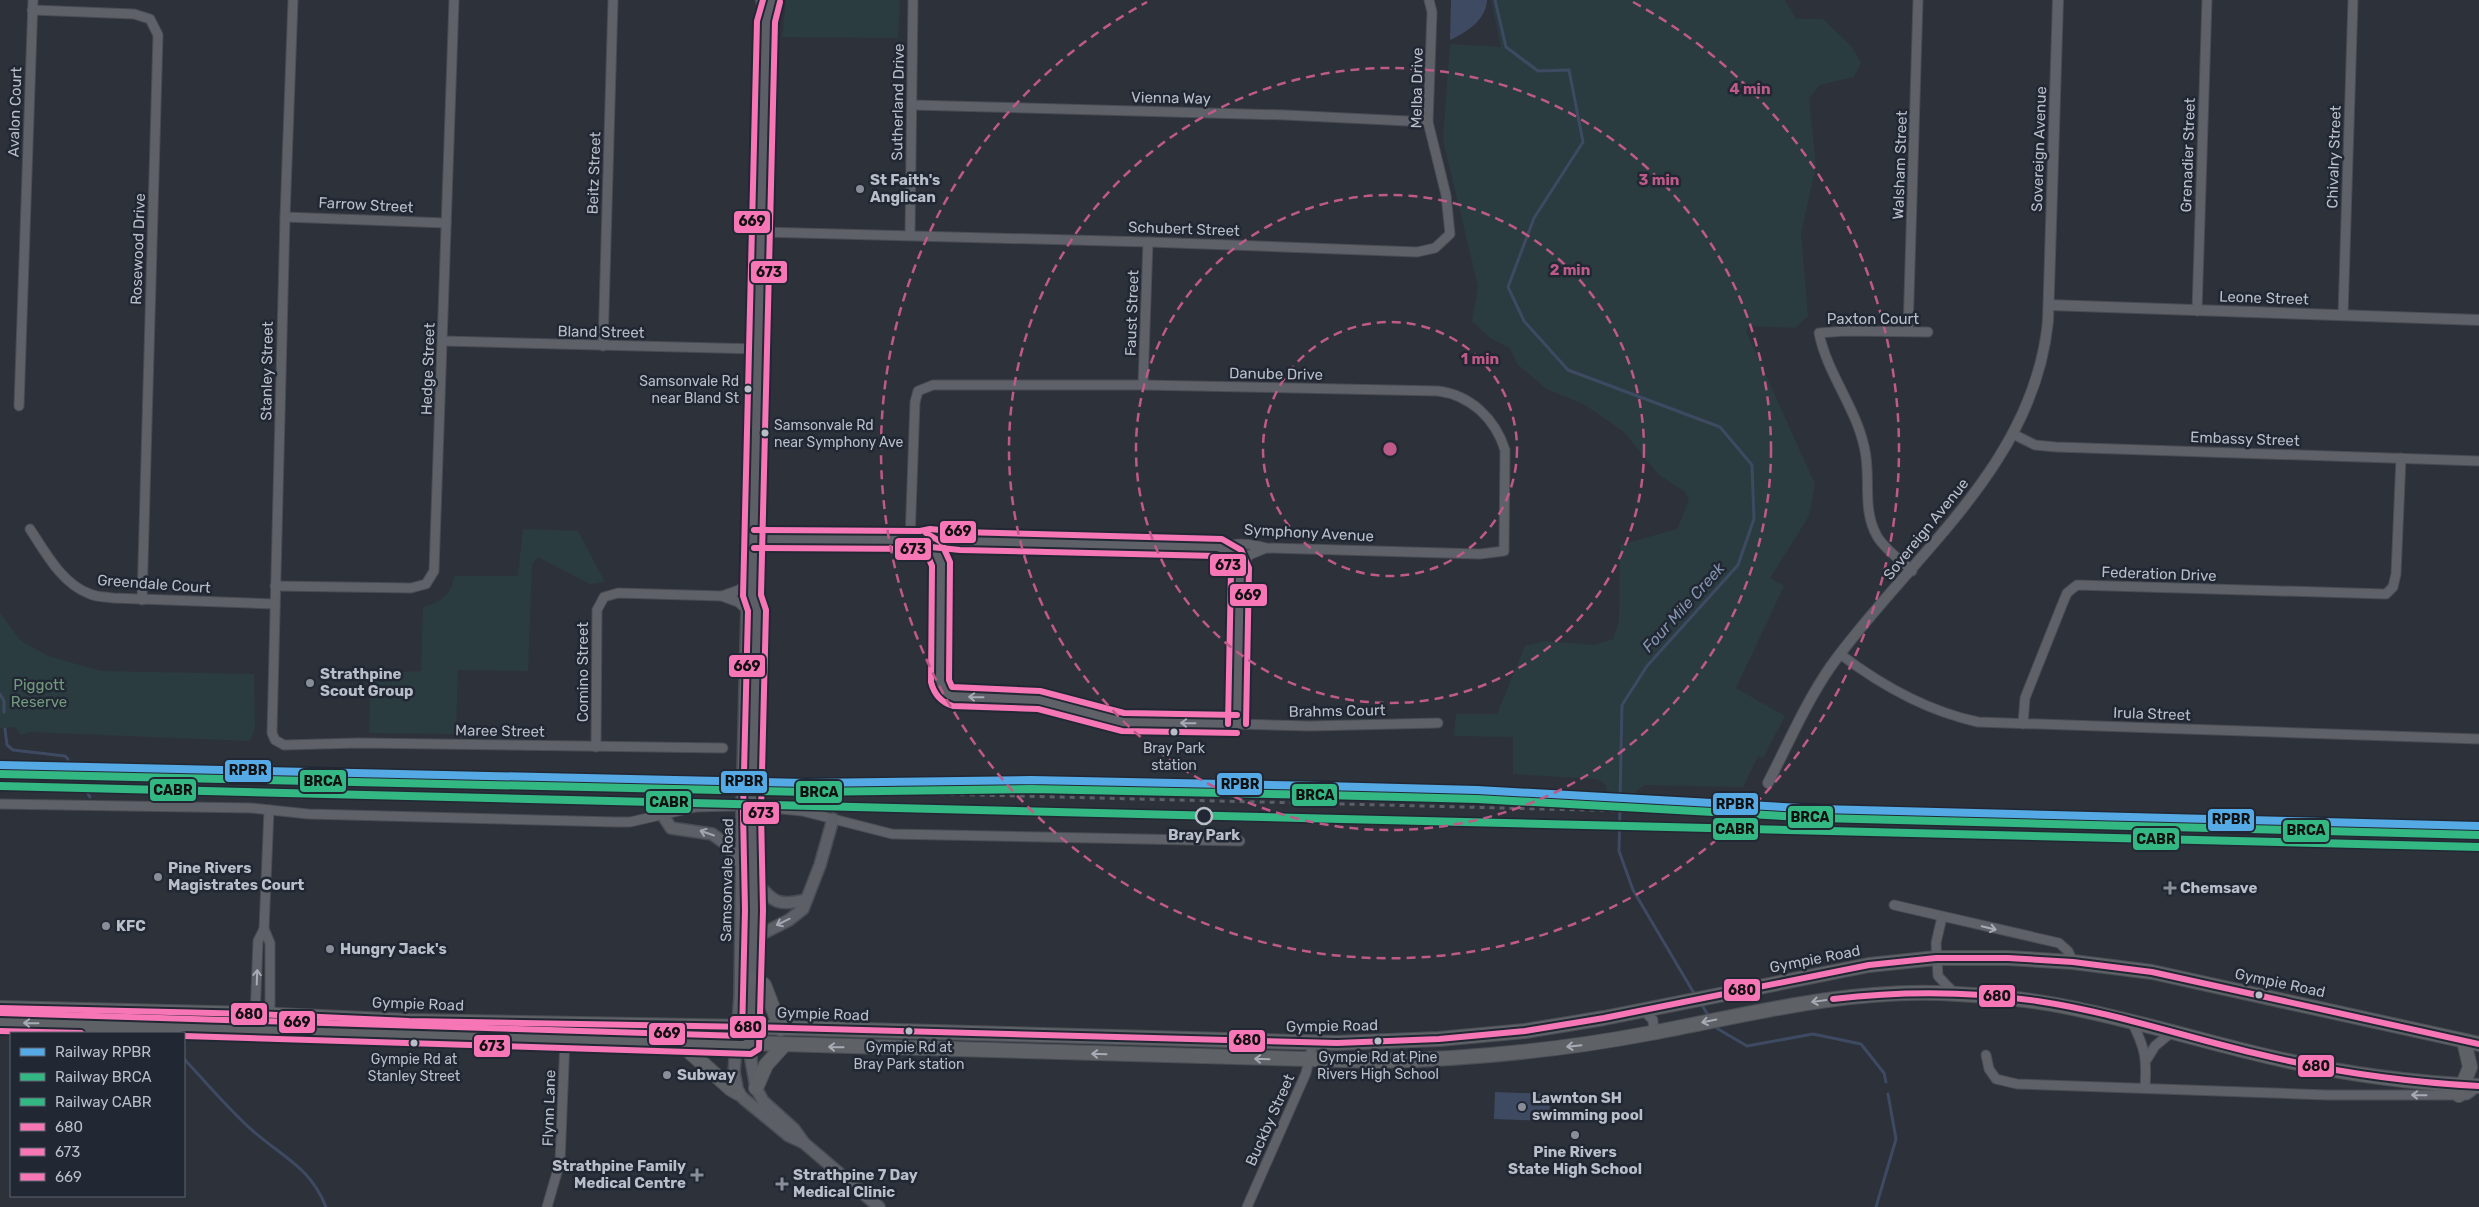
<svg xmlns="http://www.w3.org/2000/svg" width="2479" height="1207" font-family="Rubik,sans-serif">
  <rect width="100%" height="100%" fill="#2d313a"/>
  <g fill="#2b3c40">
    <path d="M786,0h114l-2,38 -116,-1z"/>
    <path d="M1491,0h294l11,19h27l28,27 10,16 -7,15 -34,8 -11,13 7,68 -15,67 7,83 -13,12 -47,-2 -2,5 69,153 -6,32 -39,62 14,8 -48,102 49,28 -22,42 -5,-2 -15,31 -98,-2 -9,6v3l-28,-1 -3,-9 -8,-5 -84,-5v-37l-59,-1 2,-22h41l28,-68 21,-5 48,4 19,-6 6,-17 1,-77 57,-16 12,-28 -4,-9 -27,-18 -34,-42 -39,-27 -38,-16 -29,-24 -8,-17 -20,-10 -18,-17 6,-35 -35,-146 7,-96 51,3z"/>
    <path d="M523,529l55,2 27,51 -15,2 -52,-27 -6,7 -4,107 -70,-1 -2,64 -87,-1 2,-59 50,-3 2,-64c20,-6 27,-12 32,-31h63z"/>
    <path d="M0,613l20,27 28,16 53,15 153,3 1,54 -5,13 -220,-9 -9,3 -6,-8 -15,1z"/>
  </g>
  <g fill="#3e4a62">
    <path d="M1451,0h36c-1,20 -20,32 -37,40z"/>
    <path d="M1495,1092l55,2 -1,27 -55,-2z"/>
  </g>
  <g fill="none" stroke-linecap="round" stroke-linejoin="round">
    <g stroke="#3e4a62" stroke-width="3">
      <path d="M1495,0l11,47 32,24 31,-1 14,72 -49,76 -26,69 16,34 44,49 152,57 32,38 2,54 -16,46 -91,101 -25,39 -3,146 14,39 62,105"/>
      <path d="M0,694l4,7v11"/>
      <path d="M5,729l2,16 6,5 52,6 3,3"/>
      <path d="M85,789l5,8"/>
      <path d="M1700,1002l10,16"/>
      <path d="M1715,1025l3,4 29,17 66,-12 48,10 23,29 2,9"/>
      <path d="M184,1059c23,24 44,50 69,72 31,27 57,36 73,76"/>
      <path d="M1876,1207l20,-68 -8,-45"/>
    </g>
    <g stroke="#494c53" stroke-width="11">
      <g id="minor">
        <path d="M293,0l-8,217 -13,516 3,7 9,5 75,-2 364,5"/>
        <path d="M32,10l102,4 16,5 8,16 -16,565"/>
        <path d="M912,105l373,10 143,7"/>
        <path d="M285,217l161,6"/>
        <path d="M761,232l387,10 269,10 18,-4 15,-14 -4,-39 -18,-73 4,-110 -3,-12"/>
        <path d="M910,235l3,-235"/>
        <path d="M2197,311l10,-311"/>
        <path d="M2343,315l10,-315"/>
        <path d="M1908,331l10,-331"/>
        <path d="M443,341l315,8"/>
        <path d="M603,346l10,-346"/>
        <path d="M1143,385l5,-143"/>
        <path d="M19,406l14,-406"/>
        <path d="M2013,434l22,11 21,2 423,14"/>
        <path d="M30,529c15,23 32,55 60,65 7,3 16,3 23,4l162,6"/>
        <path d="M910,540l5,-138 3,-11 15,-6h210l295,6c32,4 57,27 67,59l-1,101 -24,3 -214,-6c-14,-5 -32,-5 -47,-1"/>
        <path d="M1240,569l9,-14 17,-7"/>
        <path d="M1912,571c-11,-11 -28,-22 -35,-35 -16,-28 -5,-60 -13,-90 -9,-40 -37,-73 -45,-113l26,-2 83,1"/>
        <path d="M275,586l136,2 15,-4 8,-13 20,-571"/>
        <path d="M722,596l17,-6 14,-13"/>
        <path d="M1840,654c42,32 87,57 138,68l501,17"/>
        <path d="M1237,724l73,2 128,-3"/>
        <path d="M2023,724l2,-26 37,-93 5,-12 10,-8 309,9 7,-7 3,-13 5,-116"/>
        <path d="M596,747l1,-137 7,-13 14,-4 104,3 16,6 9,8"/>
        <path d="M0,804l251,4 57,6 307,8h15l66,-15 39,-1"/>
        <path d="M762,807l40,4 90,23 348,7"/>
        <path d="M1894,905l165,38 9,8 5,11"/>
        <path d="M1942,917l-6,26 2,33 17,18"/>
        <path d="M264,929l6,14v87"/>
        <path d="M1643,1010l10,10 1,13"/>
        <path d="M255,1018l3,-77 6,-12 5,-119"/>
        <path d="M2132,1022c13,26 15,36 13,66"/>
        <path d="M1986,1055l3,14 7,10 21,5 310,11h140l12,-9"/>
        <path d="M2147,1059l8,-13 17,-14"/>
        <path d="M547,1207l13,-45 5,-123"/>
        <path d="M1247,1207l59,-134 7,-30"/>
      </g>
    </g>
    <g stroke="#494c53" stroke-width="12">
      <g id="tertiary">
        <path d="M2049,305l430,15"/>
        <path d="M754,539l167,1 9,-2 30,3 259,6 15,9 6,13 -3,155 -114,-2 -84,-22 -86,-3c-9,-3 -11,-7 -13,-16l1,-117 -7,-16 -13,-8"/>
        <path d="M941,564l5,-14 14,-9"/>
        <path d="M1768,783c20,-39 38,-81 63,-117 79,-110 203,-200 217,-345l10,-321"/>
      </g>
    </g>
    <g stroke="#484c53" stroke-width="14">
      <g id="secondary">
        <path d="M766,20l6,-20"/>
        <path d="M752,596l5,14 -4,162"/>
        <path d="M743,771l4,-161 5,-14 14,-575 -4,-21"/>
        <path d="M742,812l-2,184 -6,76 4,21 6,6 45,37 13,6"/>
        <path d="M752,812l2,98 -3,150 5,28 7,13 31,28 10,14 75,64"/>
        <path d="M662,814l9,14 41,6 14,10 16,21"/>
        <path d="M754,880c19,21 22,27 51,20"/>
        <path d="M754,938l35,-18 14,-11 17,-44 13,-46"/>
      </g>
    </g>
    <g stroke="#4a4e55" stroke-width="16">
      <g id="trunk">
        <path d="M753,978l11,7 17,44"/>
        <path d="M0,1008l255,6 154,7 343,6 585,16 102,-4 86,-8 79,-13 265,-53 67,-7h72l65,4 79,10 327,72"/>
        <path d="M0,1022l1379,39c91,-2 183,-11 272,-28 96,-18 190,-43 288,-40 43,2 86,5 128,14 72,14 141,36 212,52 66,15 133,24 200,27"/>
        <path d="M685,1043l6,10 40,36 7,4"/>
        <path d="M756,1088l10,-23 18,-20"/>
        <path d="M2459,1095l11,-28 -6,-26"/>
      </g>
    </g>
    <use href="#minor" stroke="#5e6168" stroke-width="9"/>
    <use href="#tertiary" stroke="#5e6168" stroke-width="10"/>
    <use href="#secondary" stroke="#5c5f66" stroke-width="11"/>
    <use href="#trunk" stroke="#5e6166" stroke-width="14"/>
    <path stroke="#5c5f66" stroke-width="3" stroke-dasharray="5 5" stroke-linecap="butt" d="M0,771l2479,61"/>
    <g stroke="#484c53" stroke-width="14" stroke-linecap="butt">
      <g id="secondary-bridge">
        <path d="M742,812l1,-41"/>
        <path d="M752,812l1,-40"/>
      </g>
    </g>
    <use href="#secondary-bridge" stroke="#5c5f66" stroke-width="11"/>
    <g stroke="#212834" stroke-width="10">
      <g id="bus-1">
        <path d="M1833,999c68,-8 136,-8 204,2 74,11 145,35 217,52 74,18 149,29 225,33"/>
        <path d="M0,1008l255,6 154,7 343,6 585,16 102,-4 86,-8 79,-13 265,-53 67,-7h72l65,4 79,10 327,72"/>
      </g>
    </g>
    <g stroke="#212834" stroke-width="10">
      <g id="bus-2">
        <path d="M916,547l11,7 5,12 -1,116c3,12 9,20 22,24l85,3 84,22 115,2"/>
        <path d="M754,548l167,1 10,-2 29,3 256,6 11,6 4,9 -3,153"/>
        <path d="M0,1031l81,2"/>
        <path d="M184,1036l567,18 8,-5 4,-139 -2,-98 5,-202 -5,-15 14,-573 5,-20"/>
      </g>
    </g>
    <g stroke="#212834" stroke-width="10">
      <g id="bus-3">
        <path d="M754,530l166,1 10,-2 31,3 261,7 19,11 8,18 -3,156"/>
        <path d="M926,533l15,9 9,20 -1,118 3,7 88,4 84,22 113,2"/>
        <path d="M0,1013l742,23 3,-126 -2,-98 5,-201 -5,-15 14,-575 6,-21"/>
      </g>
    </g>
    <use href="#bus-1" stroke="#f676b6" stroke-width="6"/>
    <use href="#bus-2" stroke="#f676b6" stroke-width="6"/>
    <use href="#bus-3" stroke="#f676b6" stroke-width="6"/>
    <g stroke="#212834" stroke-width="11">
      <path id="rail-1" d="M0,765l806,18 225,-3 293,6 153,4 343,19 659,17"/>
    </g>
    <g stroke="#212834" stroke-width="11">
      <path id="rail-2" d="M0,774l806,18 225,-3 293,6 153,4 343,19 659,17"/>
    </g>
    <g stroke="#212834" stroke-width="11">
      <path id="rail-3" d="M0,786l2479,61"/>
    </g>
    <use href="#rail-1" stroke="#55a9e5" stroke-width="8"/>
    <use href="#rail-2" stroke="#33b783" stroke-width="8"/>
    <use href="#rail-3" stroke="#33b783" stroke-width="8"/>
  </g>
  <defs><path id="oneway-shaft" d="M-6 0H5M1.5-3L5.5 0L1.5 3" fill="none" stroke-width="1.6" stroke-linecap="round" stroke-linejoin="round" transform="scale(1.25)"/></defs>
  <g stroke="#a7abb6">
    <use href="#oneway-shaft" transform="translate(976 697) rotate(-179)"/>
    <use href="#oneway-shaft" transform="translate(1188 723) rotate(-179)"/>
    <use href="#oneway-shaft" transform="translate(1989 928) rotate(13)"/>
    <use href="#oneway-shaft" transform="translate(257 977) rotate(-88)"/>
    <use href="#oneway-shaft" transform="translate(2419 1095) rotate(-179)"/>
  </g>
  <g stroke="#a2a6b0">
    <use href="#oneway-shaft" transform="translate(707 833) rotate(-161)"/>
    <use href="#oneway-shaft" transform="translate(783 922) rotate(154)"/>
  </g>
  <g stroke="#a7abb5">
    <use href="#oneway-shaft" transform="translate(1819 1001) rotate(172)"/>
    <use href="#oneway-shaft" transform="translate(1709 1021) rotate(168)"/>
    <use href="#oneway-shaft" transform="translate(31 1023) rotate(-179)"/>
    <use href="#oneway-shaft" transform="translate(1574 1046) rotate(174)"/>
    <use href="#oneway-shaft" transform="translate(836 1047) rotate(-179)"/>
    <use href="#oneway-shaft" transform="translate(1099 1054) rotate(-178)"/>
    <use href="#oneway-shaft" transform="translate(1262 1059) rotate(-178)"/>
  </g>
  <g fill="none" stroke="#be5a87" stroke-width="2.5" stroke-dasharray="9 6">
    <circle cx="1390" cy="449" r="127"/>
    <circle cx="1390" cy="449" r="254"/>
    <circle cx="1390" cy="449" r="381"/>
    <path d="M1633 2A509 509 0 1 1 1147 2"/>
  </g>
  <g fill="#888d97" stroke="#212834" stroke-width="2">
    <circle cx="860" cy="189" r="5"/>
    <circle cx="310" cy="683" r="5"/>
    <circle cx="158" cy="877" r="5"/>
    <path d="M2167.5 880.5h5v5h5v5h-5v5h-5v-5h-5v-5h5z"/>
    <circle cx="106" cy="926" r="5"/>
    <circle cx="330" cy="949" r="5"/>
    <circle cx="667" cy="1075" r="5"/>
    <circle cx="1522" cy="1107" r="5"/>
    <circle cx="1575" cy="1135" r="5"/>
    <path d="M694.5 1167.5h5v5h5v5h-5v5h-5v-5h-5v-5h5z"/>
    <path d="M779.5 1176.5h5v5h5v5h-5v5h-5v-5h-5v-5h5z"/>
  </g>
  <g fill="#b9bec9" stroke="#212834" stroke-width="2">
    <circle cx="748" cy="389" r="4.5"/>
    <circle cx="765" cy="433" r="4.5"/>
    <circle cx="1174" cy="732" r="4.5"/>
    <circle cx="2259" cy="995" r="4.5"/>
    <circle cx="909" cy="1031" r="4.5"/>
    <circle cx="1378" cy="1041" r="4.5"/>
    <circle cx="414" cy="1043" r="4.5"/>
  </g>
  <circle fill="#212834" stroke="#b9bec9" stroke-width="2.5" cx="1204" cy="816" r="8"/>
  <g text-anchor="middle" stroke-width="5" stroke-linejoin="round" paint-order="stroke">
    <g font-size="14" fill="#b9bec9" stroke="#212834">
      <text x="739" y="386" text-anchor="end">Samsonvale Rd<tspan x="739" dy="17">near Bland St</tspan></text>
      <text x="774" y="430" text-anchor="start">Samsonvale Rd<tspan x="774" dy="17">near Symphony Ave</tspan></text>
      <text x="1174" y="753">Bray Park<tspan x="1174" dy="17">station</tspan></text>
      <text x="909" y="1052">Gympie Rd at<tspan x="909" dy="17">Bray Park station</tspan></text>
      <text x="1378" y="1062">Gympie Rd at Pine<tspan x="1378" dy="17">Rivers High School</tspan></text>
      <text x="414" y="1064">Gympie Rd at<tspan x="414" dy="17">Stanley Street</tspan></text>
    </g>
    <g font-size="15" fill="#b9bec9" stroke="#212834">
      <text transform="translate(1417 88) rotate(-89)" y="5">Melba Drive</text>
      <text transform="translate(1171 98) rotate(1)" y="5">Vienna Way</text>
      <text transform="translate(898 102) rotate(-89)" y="5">Sutherland Drive</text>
      <text transform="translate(15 112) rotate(-88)" y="5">Avalon Court</text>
      <text transform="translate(2039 149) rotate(-88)" y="5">Sovereign Avenue</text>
      <text transform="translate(2188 155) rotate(-88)" y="5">Grenadier Street</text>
      <text transform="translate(2334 157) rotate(-88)" y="5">Chivalry Street</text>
      <text transform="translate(1900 165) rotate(-88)" y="5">Walsham Street</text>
      <text transform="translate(594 173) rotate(-88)" y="5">Beitz Street</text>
      <text transform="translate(366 205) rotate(3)" y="5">Farrow Street</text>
      <text transform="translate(1184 229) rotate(2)" y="5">Schubert Street</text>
      <text transform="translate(138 249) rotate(-88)" y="5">Rosewood Drive</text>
      <text transform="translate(2264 298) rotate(2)" y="5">Leone Street</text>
      <text transform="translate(1132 313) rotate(-88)" y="5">Faust Street</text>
      <text x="1873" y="324">Paxton Court</text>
      <text transform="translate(601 332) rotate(1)" y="5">Bland Street</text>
      <text transform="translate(428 369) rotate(-88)" y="5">Hedge Street</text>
      <text transform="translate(267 371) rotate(-89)" y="5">Stanley Street</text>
      <text transform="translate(1276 374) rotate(1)" y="5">Danube Drive</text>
      <text transform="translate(2245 439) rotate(2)" y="5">Embassy Street</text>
      <text transform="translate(1926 529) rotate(-51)" y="5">Sovereign Avenue</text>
      <text transform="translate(1309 533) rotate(3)" y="5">Symphony Avenue</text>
      <text transform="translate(2159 574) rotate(2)" y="5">Federation Drive</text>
      <text transform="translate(154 584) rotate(4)" y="5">Greendale Court</text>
      <text transform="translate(583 672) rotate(-90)" y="5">Comino Street</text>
      <text transform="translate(1337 711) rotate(-1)" y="5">Brahms Court</text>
      <text transform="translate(2152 714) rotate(2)" y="5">Irula Street</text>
      <text transform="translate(500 731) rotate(1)" y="5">Maree Street</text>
      <text transform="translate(727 880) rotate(-89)" y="5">Samsonvale Road</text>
      <text transform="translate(1815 959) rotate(-11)" y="5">Gympie Road</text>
      <text transform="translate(2280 983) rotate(12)" y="5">Gympie Road</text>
      <text transform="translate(418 1004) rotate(2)" y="5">Gympie Road</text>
      <text transform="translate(823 1014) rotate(2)" y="5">Gympie Road</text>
      <text transform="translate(1332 1026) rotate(-1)" y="5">Gympie Road</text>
      <text transform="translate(549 1108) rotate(-88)" y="5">Flynn Lane</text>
      <text transform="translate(1270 1120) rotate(-66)" y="5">Buckby Street</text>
    </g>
    <g font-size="15" font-weight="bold" fill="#b9bec9" stroke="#212834" text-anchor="start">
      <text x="870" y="185">St Faith's<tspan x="870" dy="17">Anglican</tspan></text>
      <text x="320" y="679">Strathpine<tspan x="320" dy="17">Scout Group</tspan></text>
      <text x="168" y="873">Pine Rivers<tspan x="168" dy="17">Magistrates Court</tspan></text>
      <text x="2180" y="893">Chemsave</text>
      <text x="116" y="931">KFC</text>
      <text x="340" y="954">Hungry Jack's</text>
      <text x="677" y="1080">Subway</text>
      <text x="1532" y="1103">Lawnton SH<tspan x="1532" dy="17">swimming pool</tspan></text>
      <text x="1575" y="1157" text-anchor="middle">Pine Rivers<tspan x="1575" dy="17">State High School</tspan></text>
      <text x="686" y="1171" text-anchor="end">Strathpine Family<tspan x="686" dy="17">Medical Centre</tspan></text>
      <text x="793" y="1180">Strathpine 7 Day<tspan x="793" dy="17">Medical Clinic</tspan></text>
    </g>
    <g font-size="15" fill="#72987d" stroke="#212834">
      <text x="39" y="690">Piggott<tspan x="39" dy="17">Reserve</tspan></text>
    </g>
    <g font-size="15" font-weight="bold" fill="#b9bec9" stroke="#212834">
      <text x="1204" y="840">Bray Park</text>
    </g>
    <g font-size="16" font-style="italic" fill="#8393ae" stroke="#212834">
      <text transform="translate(1683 607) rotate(-48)" y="6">Four Mile Creek</text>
    </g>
  </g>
  <circle cx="1390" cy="449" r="8" fill="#be5a87" stroke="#212834" stroke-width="2.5"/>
  <g font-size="15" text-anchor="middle" font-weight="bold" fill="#be5a87" stroke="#212834" stroke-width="5" stroke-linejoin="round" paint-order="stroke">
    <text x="1750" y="94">4 min</text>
    <text x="1659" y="185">3 min</text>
    <text x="1570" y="275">2 min</text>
    <text x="1480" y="364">1 min</text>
  </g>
  <g stroke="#212834" stroke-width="2">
    <rect x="733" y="210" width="38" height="24" rx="5" fill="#f676b6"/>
    <rect x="750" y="260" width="38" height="24" rx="5" fill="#f676b6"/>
    <rect x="939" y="520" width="38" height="24" rx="5" fill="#f676b6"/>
    <rect x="894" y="537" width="38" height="24" rx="5" fill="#f676b6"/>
    <rect x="1209" y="553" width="38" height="24" rx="5" fill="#f676b6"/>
    <rect x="1229" y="583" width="39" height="24" rx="5" fill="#f676b6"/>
    <rect x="728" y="654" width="38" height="24" rx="5" fill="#f676b6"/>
    <rect x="224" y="759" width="48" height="24" rx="5" fill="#55a9e5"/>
    <rect x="299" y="769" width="48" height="24" rx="5" fill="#33b783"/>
    <rect x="720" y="770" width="48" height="24" rx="5" fill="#55a9e5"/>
    <rect x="1216" y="772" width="47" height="24" rx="5" fill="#55a9e5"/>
    <rect x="149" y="778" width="48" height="24" rx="5" fill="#33b783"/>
    <rect x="795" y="780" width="48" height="24" rx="5" fill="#33b783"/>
    <rect x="1291" y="783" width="47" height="24" rx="5" fill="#33b783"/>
    <rect x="645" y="790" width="47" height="24" rx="5" fill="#33b783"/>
    <rect x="1712" y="792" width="47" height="24" rx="5" fill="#55a9e5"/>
    <rect x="742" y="801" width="38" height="24" rx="5" fill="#f676b6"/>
    <rect x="1787" y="805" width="47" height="24" rx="5" fill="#33b783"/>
    <rect x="2207" y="808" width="48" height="24" rx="5" fill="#55a9e5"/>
    <rect x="1712" y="817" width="47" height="24" rx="5" fill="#33b783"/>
    <rect x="2282" y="819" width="48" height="24" rx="5" fill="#33b783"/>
    <rect x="2132" y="827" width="48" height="24" rx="5" fill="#33b783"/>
    <rect x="1723" y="978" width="38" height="24" rx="5" fill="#f676b6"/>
    <rect x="1978" y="984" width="38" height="24" rx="5" fill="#f676b6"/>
    <rect x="230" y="1002" width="38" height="24" rx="5" fill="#f676b6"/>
    <rect x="278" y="1010" width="38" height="24" rx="5" fill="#f676b6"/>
    <rect x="729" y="1015" width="38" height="24" rx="5" fill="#f676b6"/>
    <rect x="648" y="1022" width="38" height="24" rx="5" fill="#f676b6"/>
    <rect x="1228" y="1029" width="38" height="24" rx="5" fill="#f676b6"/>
    <rect x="473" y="1034" width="38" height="24" rx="5" fill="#f676b6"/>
    <rect x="2297" y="1054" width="38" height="24" rx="5" fill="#f676b6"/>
  </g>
  <g font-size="14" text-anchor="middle" font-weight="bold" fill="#111">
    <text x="752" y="226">669</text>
    <text x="769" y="277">673</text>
    <text x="958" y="536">669</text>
    <text x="913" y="554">673</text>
    <text x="1228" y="570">673</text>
    <text x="1248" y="600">669</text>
    <text x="747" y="671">669</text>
    <text x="248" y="775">RPBR</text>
    <text x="323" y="786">BRCA</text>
    <text x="744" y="786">RPBR</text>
    <text x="1240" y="789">RPBR</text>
    <text x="173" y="795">CABR</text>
    <text x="819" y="797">BRCA</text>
    <text x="1315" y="800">BRCA</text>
    <text x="669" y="807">CABR</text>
    <text x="1735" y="809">RPBR</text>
    <text x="761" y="818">673</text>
    <text x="1810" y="822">BRCA</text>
    <text x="2231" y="824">RPBR</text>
    <text x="1735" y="834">CABR</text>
    <text x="2306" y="835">BRCA</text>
    <text x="2156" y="844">CABR</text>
    <text x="1742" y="995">680</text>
    <text x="1997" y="1001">680</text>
    <text x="249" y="1019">680</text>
    <text x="297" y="1027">669</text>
    <text x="748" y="1032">680</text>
    <text x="667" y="1038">669</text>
    <text x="1247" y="1045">680</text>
    <text x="492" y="1051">673</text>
    <text x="2316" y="1071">680</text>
  </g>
  <rect x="10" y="1032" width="175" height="165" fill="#212834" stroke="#5e6470"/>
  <rect x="20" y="1048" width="25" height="8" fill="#55a9e5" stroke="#5e6470"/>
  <text x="55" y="1057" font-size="15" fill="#b9bec9">Railway RPBR</text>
  <rect x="20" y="1073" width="25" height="8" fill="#33b783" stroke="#5e6470"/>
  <text x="55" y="1082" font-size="15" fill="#b9bec9">Railway BRCA</text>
  <rect x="20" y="1098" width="25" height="8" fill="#33b783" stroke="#5e6470"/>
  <text x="55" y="1107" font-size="15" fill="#b9bec9">Railway CABR</text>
  <rect x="20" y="1123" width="25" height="8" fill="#f676b6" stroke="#5e6470"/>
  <text x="55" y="1132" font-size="15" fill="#b9bec9">680</text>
  <rect x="20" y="1148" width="25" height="8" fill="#f676b6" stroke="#5e6470"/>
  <text x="55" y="1157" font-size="15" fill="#b9bec9">673</text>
  <rect x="20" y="1173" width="25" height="8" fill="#f676b6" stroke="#5e6470"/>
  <text x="55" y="1182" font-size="15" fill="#b9bec9">669</text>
</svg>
